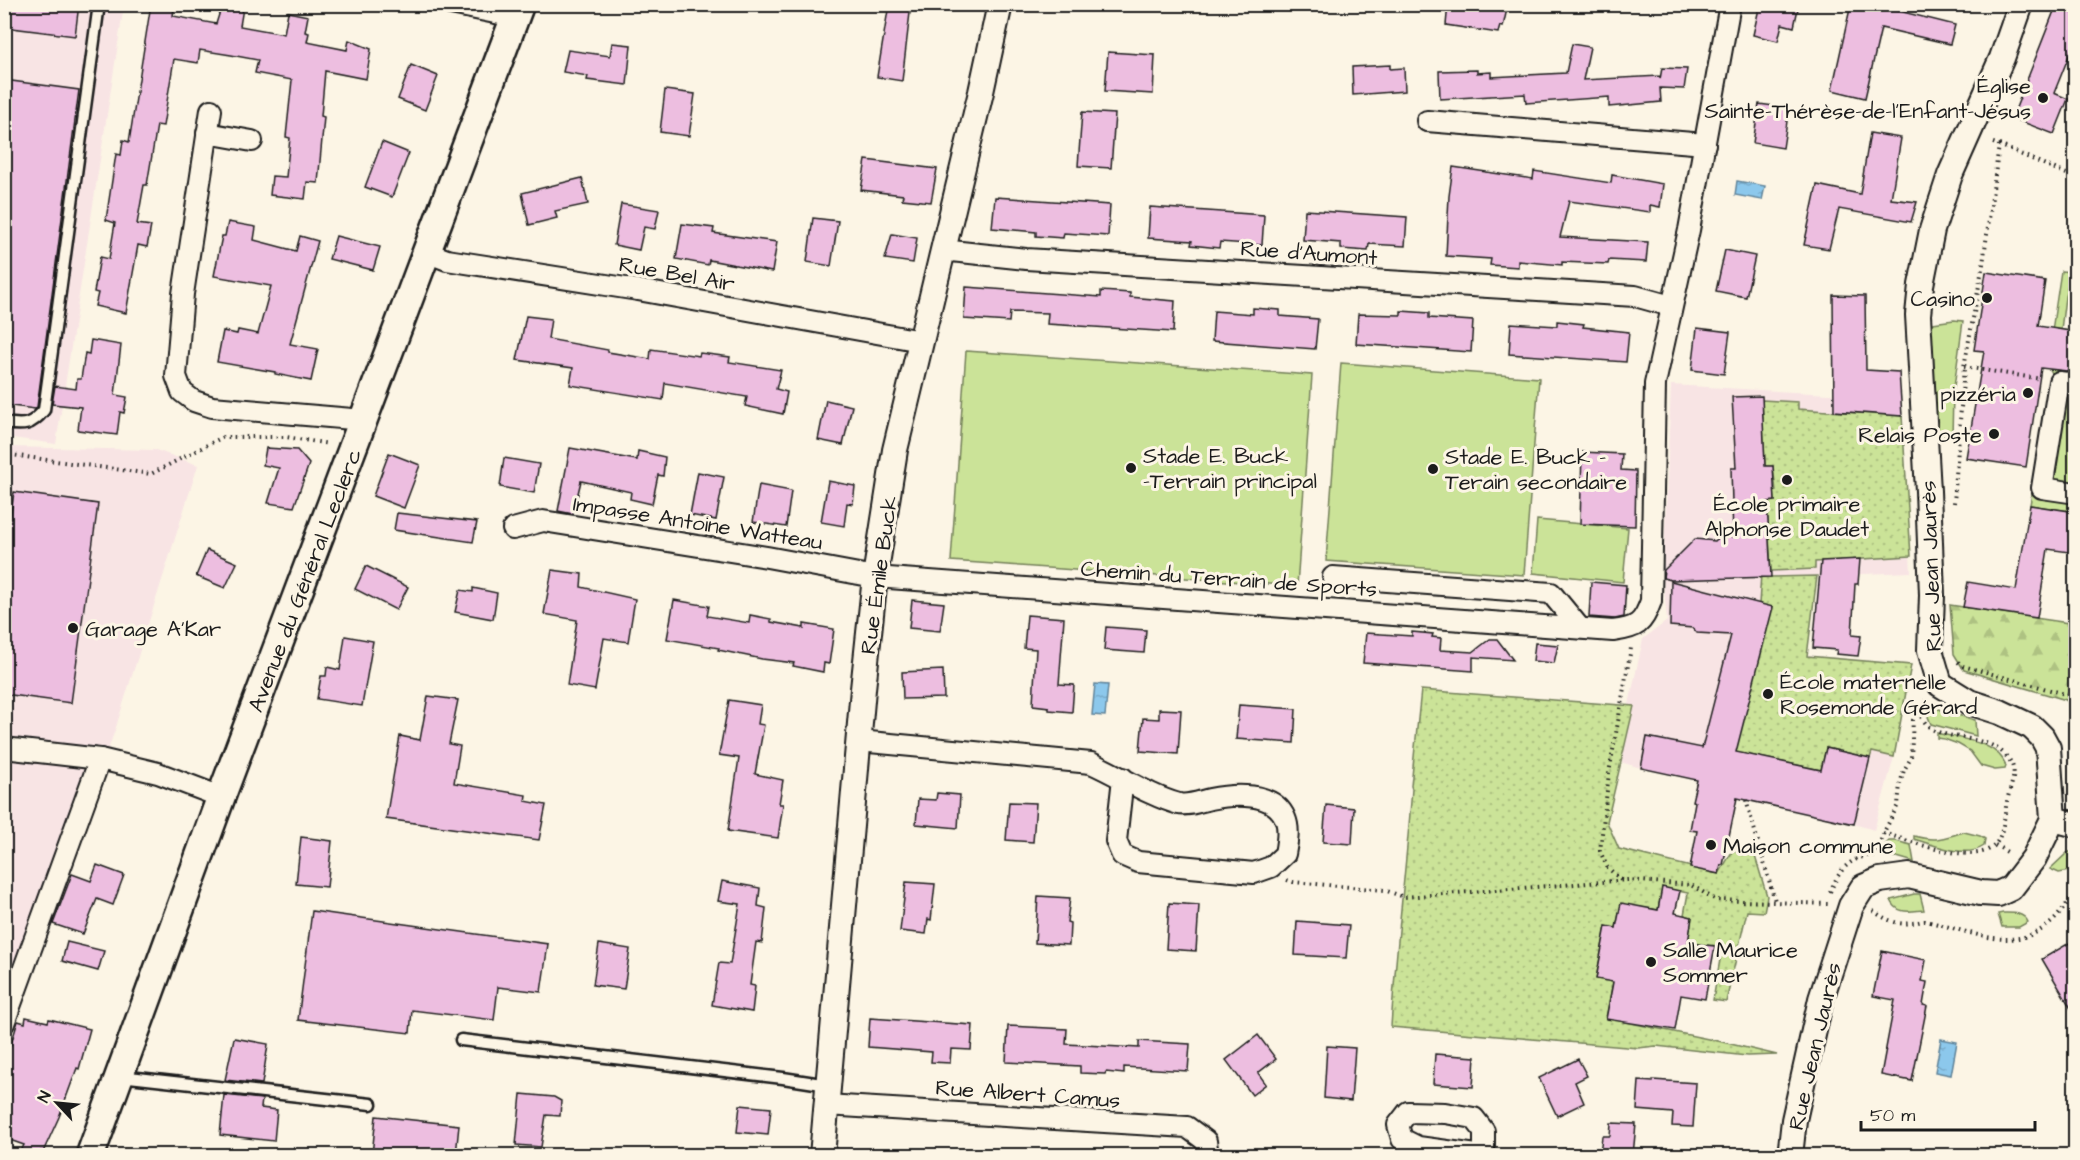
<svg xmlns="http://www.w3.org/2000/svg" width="2080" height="1160" font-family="'Architects Daughter',sans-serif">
  <defs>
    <pattern id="forest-firs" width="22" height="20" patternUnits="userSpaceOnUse" patternTransform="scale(1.5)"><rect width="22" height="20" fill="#cbe398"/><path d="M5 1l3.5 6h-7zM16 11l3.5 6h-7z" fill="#aec282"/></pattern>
    <pattern id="park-dots" width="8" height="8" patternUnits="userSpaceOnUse" patternTransform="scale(1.5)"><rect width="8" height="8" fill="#cbe398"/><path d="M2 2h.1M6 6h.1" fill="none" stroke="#aec282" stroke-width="1.8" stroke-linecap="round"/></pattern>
    <pattern id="water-ripples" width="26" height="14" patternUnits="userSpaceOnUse" patternTransform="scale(1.5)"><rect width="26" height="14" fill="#8cc8ec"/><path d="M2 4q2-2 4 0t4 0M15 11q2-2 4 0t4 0" fill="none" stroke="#78abca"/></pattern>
  </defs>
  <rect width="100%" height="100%" fill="#fcf5e5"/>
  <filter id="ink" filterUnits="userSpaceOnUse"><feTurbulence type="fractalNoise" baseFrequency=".0167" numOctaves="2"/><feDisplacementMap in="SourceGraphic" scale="12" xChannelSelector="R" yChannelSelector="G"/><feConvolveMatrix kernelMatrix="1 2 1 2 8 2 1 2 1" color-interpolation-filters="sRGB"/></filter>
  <g filter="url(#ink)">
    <g fill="#f8e4e4">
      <path d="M5,5h119l-68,439 -51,-7z"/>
      <path d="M1671,385l230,13 10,174 -94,4 -10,79 104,10 -17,92 -20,73 -20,-6 -159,-34 1,-10 -55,-12 -24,-7 26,-122 24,-18 -4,-43z"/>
      <path d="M5,447l151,3 42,15 -83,265 -110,308z"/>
    </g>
    <g fill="#cbe398" stroke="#74805a" stroke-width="1.5">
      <path d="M2061,271l10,1 -6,25 -4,33 10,1 -6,40 10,1v140l-45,-7 22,-132 -5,-9z"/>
      <path d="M1954,320l9,1 -10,73 -1,42 -20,-2 -6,-110z"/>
      <path d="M966,351l346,24 -15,211 -346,-25z"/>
      <path d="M1341,363l198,15 -15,197 -198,-14z"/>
      <path d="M1537,520l91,8 -5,54 -90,-9z"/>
      <path d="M1932,706l12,5 31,9 1,16 -45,-12 -4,-10z"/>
      <path d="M1937,733c22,6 61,8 69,33l-1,3 -10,1 -14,-4 -11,-15 -12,-7 -14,-5 -7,-1z"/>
      <path d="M1964,832l16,4 5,3 -1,7c-19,13 -49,-1 -70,-7v-3c24,6 28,2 50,-4z"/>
      <path d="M1889,841h7l15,4 3,17 -17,-5h-15v-9z"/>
      <path d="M2075,850v20l-16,3 -9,-4 17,-16z"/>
      <path d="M1914,894h6l4,16c-14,1 -27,5 -33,-10z"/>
      <path d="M2003,913c10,0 20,-1 25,9l-9,5h-17l-4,-13z"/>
    </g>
    <path fill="url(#forest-firs)" stroke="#74805a" stroke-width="1.5" d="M1950,605l125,19v88l-9,-12 -102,-30 -10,-16z"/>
    <g fill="url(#park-dots)" stroke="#74805a" stroke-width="1.5">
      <path d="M1762,400l36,2v7l104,7 9,140 -96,6v7l-44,2 -4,-69 8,-1 -1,-10h2l-3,-25h-8z"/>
      <path d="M1761,574l9,3 47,-1 -10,80 104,9 -17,92 -22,-5 -2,6 -44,-10 -5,22 -71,-15 -16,5 25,-156z"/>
      <path d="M1421,690l213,16 -27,116 12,27 100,25 14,-24 22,6 12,40 -3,16 -17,-1 -21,91 -13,-2 9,-52 -34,-5 4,-26 -8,-2 4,-22 -25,-5 -5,22 -37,-6 -5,24 -10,-1 -10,51 17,4 -7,36 112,23 59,14 -30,1 -91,-10 -18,2 -247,-21c5,-80 15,-158 21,-238l-1,-3z"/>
    </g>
    <g fill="url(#water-ripples)" stroke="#5f8399" stroke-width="1.5">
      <path d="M1737,181l28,5 -3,14 -27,-5z"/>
      <path d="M1095,684l13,1 -3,31 -13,-1z"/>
      <path d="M1941,1039l16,3 -6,33 -16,-3z"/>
    </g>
    <g fill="#edbee0" stroke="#1c1c1c" stroke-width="1.5">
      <path d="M4,4h75l-4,32 -71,-9z"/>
      <path d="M151,4l23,4 -1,8 43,8 6,-19 21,3 -3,18 44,8 4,-22 20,4 -3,16 4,1 -2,9 40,8 2,-10 22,9 -5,30 -41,-8 -4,45 3,1 -6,66 -11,-1 -2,17 -35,-4 2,-19 14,1 4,-39 -4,-1 6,-57 -37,-7 3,-13 -27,-5 -31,-5 -2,13 -24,-4 -11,67 -6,-1 -10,60h-3l-7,39 14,2 -4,21 -9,-2 -12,68 -31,-7 3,-13 -4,-1 6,-35 9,2 6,-36 -9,-3 10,-66 5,1 2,-15 6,2z"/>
      <path d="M889,4h22l-9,77 -25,-4z"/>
      <path d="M1448,4h60l-5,23 -3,-1 -2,7 -52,-8z"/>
      <path d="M1760,4h39l-5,23 -12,-3 -4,17 -25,-6z"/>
      <path d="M1851,4h20l84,21 -5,19 -69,-16 -16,70 -33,-8z"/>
      <path d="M2056,6l20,8v24l-22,55 14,6 -14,35 -42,-16z"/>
      <path d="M612,43l19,2 -4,40 -40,-5 1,-4 -25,-4 5,-22 42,6z"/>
      <path d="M1572,44l18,3 -7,33 77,-4v3l2,-11 25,1 -3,20 -24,-1 1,14 -52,5v-10l-83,6 -1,-9 -85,5 -1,-28 38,-1v3l14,-1v5l75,-4z"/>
      <path d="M1108,52l47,3 -2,39 -48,-3z"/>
      <path d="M411,65l27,11 -13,34 -27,-11z"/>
      <path d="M1390,65v4l14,-1 1,23 -52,4 -1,-28z"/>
      <path d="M4,80l75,10 -42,317 -2,2 -31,-4z"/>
      <path d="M665,90l30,4 -6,42 -29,-4z"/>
      <path d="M1759,104l30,4 -6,40 -30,-5z"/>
      <path d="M1082,112l33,2 -4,54 -33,-2z"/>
      <path d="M1870,133l31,5 -10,61 26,3 -6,20 -72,-13 -10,40 -25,-4 13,-60 43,9z"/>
      <path d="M382,142l27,11 -17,44 -27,-10z"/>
      <path d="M866,160l71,9 -6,33 -29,-3 1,-4 -42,-5z"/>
      <path d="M1453,167l80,12 1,-8 77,12 1,-8 51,9 -3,23 -10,-2v7l-81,-11 -9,36 88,5 -2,20 -37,-2 -1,4 -46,-2v3l-44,-4v6l-28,-2 1,-6 -45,-3 3,-60z"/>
      <path d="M582,178l6,26 -33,7 2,7 -28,7 -7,-32z"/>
      <path d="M995,197l115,8 -2,31 -44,-3 -1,5 -27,-2v-4l-44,-4z"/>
      <path d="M621,204l38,6 -4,19 -11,-2 -5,23 -25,-5z"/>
      <path d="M1150,207l114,8 -2,30 -42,-3 -1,6 -28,-3 1,-4 -44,-3z"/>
      <path d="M1305,210l102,7 -2,29 -36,-2 -1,7 -27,-2v-6l-38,-3z"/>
      <path d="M813,218l25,3 -7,45 -24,-4z"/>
      <path d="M228,222l28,5 -2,13 42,11 4,-15 18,5 -28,103 28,5 -7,32 -36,-7v-2l-58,-10 6,-31 14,3 1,-4 20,4 13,-48 -57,-10 8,-40h3z"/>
      <path d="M682,224l32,4 -1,5 64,9 -5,30 -63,-12 -1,5 -32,-6z"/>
      <path d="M892,234l25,4 -4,25 -28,-4z"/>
      <path d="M336,236l44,11 -7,23 -44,-11z"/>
      <path d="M1725,250l30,6 -9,41 -30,-6z"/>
      <path d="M1986,272l59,9 -7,45 38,6v40l-35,-4 -15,99 -60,-9 18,-107 -10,-1z"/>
      <path d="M966,287l135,10v-6l15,1 14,1v4l45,4 -2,31 -126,-8 1,-11 -38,-1 -1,10 -45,-3z"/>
      <path d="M1833,295l32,1 1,74 33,2 3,44 -68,-5z"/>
      <path d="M1253,308l27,2v6l38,3 -3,30 -103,-8 2,-30 39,3z"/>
      <path d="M1401,311l28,2v5l44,3 -2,31 -115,-8 2,-30 43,1z"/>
      <path d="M526,316l25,3 -3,20 60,11v2l42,7 1,-10 48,7 1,-3 30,4 -1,5 52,8 -5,19 11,3 -4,22 -38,-8 2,-9 -82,-14 -2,17 -93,-15 3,-17 -56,-8z"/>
      <path d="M1557,321l27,3 -1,3 46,5 -3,30 -117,-8 2,-31 46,3z"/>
      <path d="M1697,328l33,4 -6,42 -32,-4z"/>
      <path d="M91,340l30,5 -6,50 12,2 -3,16 -4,-1 -3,23 -39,-5 3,-23 -29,-3 3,-18 21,3 1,-10h4l4,-26 4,1z"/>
      <path d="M1762,396l3,70h8l2,35 -8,1 4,75 -100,3 -8,-2 1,-8 31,-31 20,2 5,-5 13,1 -2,-69h5l-4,-71z"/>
      <path d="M826,400l26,6 -9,39 -25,-5z"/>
      <path d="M266,448l31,2 12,14 -15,43 -26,-4 11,-35 -16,-3z"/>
      <path d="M570,448l67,12 1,-9 27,6 -2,19 -5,-1 -6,29 -22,-5 1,-7 -50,-11 -8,33 -15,-3z"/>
      <path d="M1582,452l40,2 -1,16 15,1 -1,55 -55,-2z"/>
      <path d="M389,453l31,12 -16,43 -31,-12z"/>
      <path d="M504,458l35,6 -5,29 -34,-6z"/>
      <path d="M698,472l26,5 -8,43 -26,-5z"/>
      <path d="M828,481l27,5 -2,18 -6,-1 -3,23 -23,-4z"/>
      <path d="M759,485l32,6 -5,36 -33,-5z"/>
      <path d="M14,492l84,12 -27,199 -67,-9v-132z"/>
      <path d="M2030,505l46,7v41l-28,-4 -11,69 -74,-11 5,-25 48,8z"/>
      <path d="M397,513l80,9 -4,20 -79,-12z"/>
      <path d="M207,550l30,13 -12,25 -29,-12z"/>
      <path d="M1860,559l-2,25h-3l-3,51 9,1 -3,20 -22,-2 1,-4 -24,-2 8,-87z"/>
      <path d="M366,566l42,21 -12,23 -41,-21z"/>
      <path d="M552,570l30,4 -1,13 54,12 -7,43 -24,-4 -9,52 -28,-5 10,-65 -33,-6z"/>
      <path d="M1671,581l102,26 -37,145 85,18 5,-22 44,10 -16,66 -117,-26 -14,67h-2l-2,9 -29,-6 7,-37 -7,-1 5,-28 -3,-1 5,-21 -56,-12 6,-31 55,11 29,-113 -34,-2 -4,-5 -23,-2z"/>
      <path d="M1591,582l35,3 -2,32 -9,2 -26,-2z"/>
      <path d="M473,588l24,5 -4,26 -38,-7 5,-22 13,2z"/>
      <path d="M674,600l35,6 -2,10 42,7 1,-8 21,4v3l33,6v-4l30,5 -5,35 -5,-1 -1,9 -30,-6 1,-3 -32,-4 -44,-9 1,-2 -52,-9z"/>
      <path d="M912,600l32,3 -4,28 -31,-3z"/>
      <path d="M1027,615l37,3 -5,66 15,1 -2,27 -23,-2v-3l-16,-2 3,-56 -12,-1z"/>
      <path d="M1106,627l40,3 -2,23 -40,-3z"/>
      <path d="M1412,632l21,2 -1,3 9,1 -1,12 33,2 17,-13h7l16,21 -40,-3v14l-110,-8 3,-30 46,3z"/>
      <path d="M345,636l28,5 -11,65 -45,-7 4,-23h5l1,-9 13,3z"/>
      <path d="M1535,643l23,2 -4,18 -21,-2z"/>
      <path d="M943,670l1,28 -41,1 -1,-27z"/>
      <path d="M428,696l30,4 -9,44 11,2 -6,37 72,12 -1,6 21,4 -7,35 -153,-21 14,-83 20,4z"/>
      <path d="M729,700l32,5 -3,19 6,1 -9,49 28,6 -4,24h4l-5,34 -50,-7 11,-73 -20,-3z"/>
      <path d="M1239,705l57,4 -2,34 -58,-4z"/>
      <path d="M1159,709l22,1 -3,44 -38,-3 3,-33 16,1z"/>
      <path d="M937,793l23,2 -2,33 -42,-4 2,-25 18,1z"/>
      <path d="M1009,802l27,1 -3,39 -27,-2z"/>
      <path d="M1326,805l28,3 -2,36 -29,-2z"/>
      <path d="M301,837l31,4 -5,46 -31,-3z"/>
      <path d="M97,865l27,10 -11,30 -16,-6 -14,35 -30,-10 19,-50 19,7z"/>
      <path d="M722,881l38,7 -2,18 8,2 -4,35 -6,-1 -6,43 5,1 -3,26 -40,-7 7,-42 11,1 10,-60 -22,-3z"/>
      <path d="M906,882l29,2 -4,36 -3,-1 -2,15 -26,-3z"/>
      <path d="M1662,887l18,4 -5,22 17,4 -4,26 27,3 -10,53 -24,-4 -6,35 -69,-11 7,-37 -17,-3 10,-53 10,2 5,-25 37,7z"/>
      <path d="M1038,896l32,2 -3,24 3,1 -1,22 -34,-2z"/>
      <path d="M1169,903l30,2 -3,46 -30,-2z"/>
      <path d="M312,911l236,33 -7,48 -43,-5 -4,33 -82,-10 -2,23 -112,-13z"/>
      <path d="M1297,921l52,4 -3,33 -51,-3z"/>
      <path d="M2076,939v78l-34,-58z"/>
      <path d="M67,942l37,9 -6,20 -36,-10z"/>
      <path d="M599,944l31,5 -6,40 -31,-4z"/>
      <path d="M1882,951l44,9 -4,21 5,1 -4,23 4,1 -15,75 -31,-6 14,-75 -22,-4z"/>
      <path d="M26,1017l22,5 1,-3 41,10 -11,40 -2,-1 -18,49 -16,35 -2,-1 -2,4h-20l5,-10 -20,-7v-71l14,-46 7,2z"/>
      <path d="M870,1018l103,7 -2,25 -20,-1 -1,14 -19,-1 1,-10 -64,-5z"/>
      <path d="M1008,1026l59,3 -1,15 73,4v-7l51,3 -2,27 -64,-4v7l-18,-2 -1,2 -25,-1v-7l-74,-4z"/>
      <path d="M1258,1035l18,24 -18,14 8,11 -14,11 -26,-35z"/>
      <path d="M234,1038l34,6 -6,40 -37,-4z"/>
      <path d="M1327,1046l28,2 -4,53 -27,-3z"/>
      <path d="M1435,1054l40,3 -2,30 -40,-3z"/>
      <path d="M1578,1059l9,17 -12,6 9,21 -27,13 -18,-38z"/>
      <path d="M1653,1080l43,3 -3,44 -21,-1 1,-13 -36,-3 2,-29 14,1z"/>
      <path d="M521,1094l33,3 7,4 -1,15 -14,-1 -5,32 -25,-2z"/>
      <path d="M224,1095l38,4 -1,9 16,2 -3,31 -54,-6z"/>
      <path d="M740,1105l31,3 -3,27 -31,-3z"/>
      <path d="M376,1116l83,9 -3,30h-84z"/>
      <path d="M1611,1123l25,1 -3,31h-33l2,-19h8z"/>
    </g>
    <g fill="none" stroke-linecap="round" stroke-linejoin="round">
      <g stroke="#1c1c1c" stroke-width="15">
        <g id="service">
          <path d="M4,423c20,3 27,3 40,-13l55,-406"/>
          <path d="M461,1040l322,38 45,7"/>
          <path d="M120,1076l251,28"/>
        </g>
      </g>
      <g stroke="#1c1c1c" stroke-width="24">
        <g id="minor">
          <path d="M451,4l64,13"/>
          <path d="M211,110l-28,184 -7,82 6,16 12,9 18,6 152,13"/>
          <path d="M1427,121l278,23"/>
          <path d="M207,133l45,8"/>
          <path d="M942,250l84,9 609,37 36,10"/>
          <path d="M426,252l21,8 191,30 283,51"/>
          <path d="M2076,384l-17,-2 -17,106 34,5"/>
          <path d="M513,529l30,-8 224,36 108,20 738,54c24,-3 30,-7 38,-30l4,-217 34,-154 41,-226"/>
          <path d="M1333,577l218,16 28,34"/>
          <path d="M859,741l232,22c30,13 56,32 88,41 9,2 22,-3 31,-5 23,-5 64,-8 75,19 5,11 2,25 0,36l-14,13 -17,6 -116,-11 -16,-7 -6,-14 7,-63"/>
          <path d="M4,748l96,11 58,14 63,24"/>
          <path d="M4,1023l96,-264"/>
          <path d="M826,1105l361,22 19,14 2,15"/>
          <path d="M1408,1112l37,1 29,5 10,13v25l-66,-9 -16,-8 -4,-14z"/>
        </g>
      </g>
      <g stroke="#1c1c1c" stroke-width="28">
        <g id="tertiary">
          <path d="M2053,819l23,6"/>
          <path d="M822,1156l41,-467 12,-112 20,-127 86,-358 19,-88"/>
          <path d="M1790,1156l4,-36 27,-121 30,-93 12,-19 17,-7 29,-4 72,17 17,1 13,-6 23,-30 19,-39 -5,-71 -6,-11 -10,-10 -32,-15 -31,-10 -29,-18 -10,-34 2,-55 -4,-104 -10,-176 3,-30 11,-55 18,-55 52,-117 19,-54"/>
        </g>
      </g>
      <g stroke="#1c1c1c" stroke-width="32">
        <path id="secondary" d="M90,1156l131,-359 299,-793"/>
      </g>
      <g stroke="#1c1c1c" stroke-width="4" stroke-dasharray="1.5 4.5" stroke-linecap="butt">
        <path d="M1999,145l77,33"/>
        <path d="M2076,181v7"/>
        <path d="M2074,215l2,-11"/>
        <path d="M1964,367l77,12"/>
        <path d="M4,454l147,20 72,-37h63l43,7"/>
        <path d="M1954,503l10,-136 19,-103 16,-119 -9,-3"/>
        <path d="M1958,662l5,4 113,31"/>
        <path d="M1746,800l29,101"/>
        <path d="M1883,833c26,7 96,37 114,9 8,-13 7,-30 11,-45 5,-20 12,-29 -6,-45 -18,-16 -51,-12 -70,-23 -6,-3 -10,-12 -15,-17"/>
        <path d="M1995,845l14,8"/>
        <path d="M1287,880l6,2 91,8 20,7 224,-17 63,5 25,15 112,4"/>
        <path d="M1621,880l-14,-13 -7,-16 9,-78 22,-125"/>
        <path d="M1830,892c10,-23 19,-35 45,-37l10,-25 13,-25 2,-21 4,-14 7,-12 2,-38 13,-20"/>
        <path d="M1873,911c11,7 24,15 38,12 6,0 9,-2 14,-2 46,9 91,37 131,-3 7,-8 13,-18 20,-26"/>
      </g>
      <use href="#service" stroke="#fcf5e5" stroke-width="10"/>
      <use href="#minor" stroke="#fcf5e5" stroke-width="20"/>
      <use href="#tertiary" stroke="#fcf5e5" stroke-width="24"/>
      <use href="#secondary" stroke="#fcf5e5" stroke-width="27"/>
    </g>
  </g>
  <g fill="#1c1c1c" stroke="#fcf5e5" stroke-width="2">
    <circle cx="2043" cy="98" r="6"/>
    <circle cx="1987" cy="298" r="6"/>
    <circle cx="2028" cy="393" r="6"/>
    <circle cx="1994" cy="434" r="6"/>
    <circle cx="1131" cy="468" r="6"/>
    <circle cx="1433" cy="469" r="6"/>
    <circle cx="1787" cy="480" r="6"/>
    <circle cx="73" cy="628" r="6"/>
    <circle cx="1768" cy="694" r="6"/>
    <circle cx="1711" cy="845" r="6"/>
    <circle cx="1651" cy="962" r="6"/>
  </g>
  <g text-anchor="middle" stroke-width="6" stroke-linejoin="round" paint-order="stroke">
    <g font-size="22" fill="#1c1c1c" stroke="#fcf5e5" text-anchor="start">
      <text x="2031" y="93" text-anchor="end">Église<tspan x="2031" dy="25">Sainte-Thérèse-de-l'Enfant-Jésus</tspan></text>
      <text x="1975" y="306" text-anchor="end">Casino</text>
      <text x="2016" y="401" text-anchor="end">pizzéria</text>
      <text x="1982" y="442" text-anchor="end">Relais Poste</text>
      <text x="1143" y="463">Stade E. Buck<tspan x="1143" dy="25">-Terrain principal</tspan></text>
      <text x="1445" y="464">Stade E. Buck -<tspan x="1445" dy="25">Terain secondaire</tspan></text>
      <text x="1787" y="511" text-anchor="middle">École primaire<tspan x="1787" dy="25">Alphonse Daudet</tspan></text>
      <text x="85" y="636">Garage A'Kar</text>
      <text x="1780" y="689">École maternelle<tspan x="1780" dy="25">Rosemonde Gérard</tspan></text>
      <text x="1723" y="853">Maison commune</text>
      <text x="1663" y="957">Salle Maurice<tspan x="1663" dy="25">Sommer</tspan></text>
    </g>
    <g font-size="22" fill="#1c1c1c" stroke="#fcf5e5">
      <text transform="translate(1309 252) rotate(4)" y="8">Rue d'Aumont</text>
      <text transform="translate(677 273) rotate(10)" y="8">Rue Bel Air</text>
      <text transform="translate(698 522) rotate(9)" y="8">Impasse Antoine Watteau</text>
      <text transform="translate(1930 566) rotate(-92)" y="8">Rue Jean Jaurès</text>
      <text transform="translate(878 575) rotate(-82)" y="8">Rue Émile Buck</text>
      <text transform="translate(1229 578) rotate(4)" y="8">Chemin du Terrain de Sports</text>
      <text transform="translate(304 580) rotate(-69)" y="8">Avenue du Général Leclerc</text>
      <text transform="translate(1814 1046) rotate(-77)" y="8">Rue Jean Jaurès</text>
      <text transform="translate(1028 1093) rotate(4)" y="8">Rue Albert Camus</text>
    </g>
  </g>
  <rect width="2080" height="1160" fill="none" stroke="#fcf5e5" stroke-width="24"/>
  <rect x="12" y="12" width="2056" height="1136" fill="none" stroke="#1c1c1c" stroke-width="2" filter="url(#ink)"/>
  <g transform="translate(57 1103) rotate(296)" stroke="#fcf5e5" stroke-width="4.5" paint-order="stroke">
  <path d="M0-4.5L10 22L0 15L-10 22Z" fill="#1c1c1c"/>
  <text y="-9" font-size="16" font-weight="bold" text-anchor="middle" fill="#1c1c1c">N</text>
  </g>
  <path d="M1861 1121v9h174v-9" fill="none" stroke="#1c1c1c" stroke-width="3"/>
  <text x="1870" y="1121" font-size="18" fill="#1c1c1c" stroke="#fcf5e5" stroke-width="4.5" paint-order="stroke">50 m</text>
</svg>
